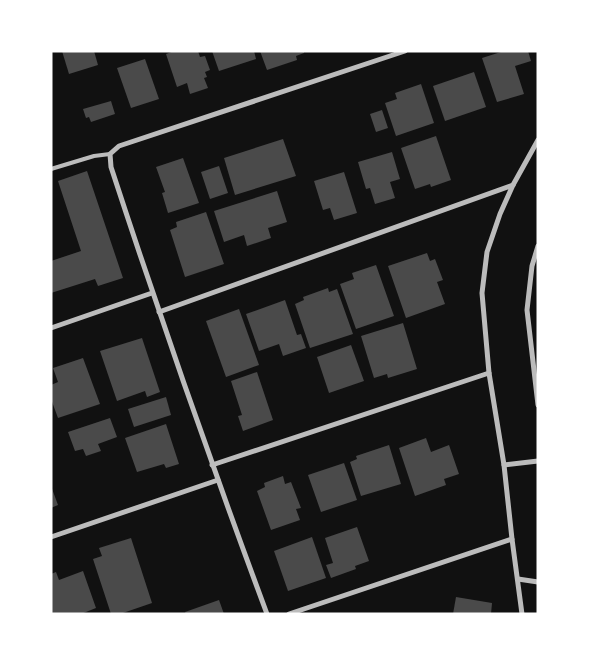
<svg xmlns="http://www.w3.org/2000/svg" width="589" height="665" font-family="'Alegreya Sans',sans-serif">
  <rect width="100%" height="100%" fill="#111"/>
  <g fill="#4a4a4a">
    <path d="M62,51h32l4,14 -29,9z"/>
    <path d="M174,51h24l2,6 5,-1 5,14 -5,2 2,5 -3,1 4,10 -18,6 -3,-11 -10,4 -11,-33z"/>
    <path d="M212,51h42l2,8 -37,12z"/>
    <path d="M260,51h44v2l-8,3 1,4 -30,10z"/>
    <path d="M504,51h24l3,10 -16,5 9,28 -27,8 -15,-44z"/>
    <path d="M145,59l14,40 -28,9 -14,-40z"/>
    <path d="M474,72l12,35 -41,14 -12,-35z"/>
    <path d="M421,84l13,39 -38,13 -11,-33 12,-4 -2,-6z"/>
    <path d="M111,101l4,13 -24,8 -2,-5 -3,1 -3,-9z"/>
    <path d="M382,110l6,18 -12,4 -6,-18z"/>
    <path d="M436,136l15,44 -20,7 -1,-3 -15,5 -14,-41z"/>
    <path d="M283,139l13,37 -61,19 -11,-37z"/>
    <path d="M392,152l8,27 -10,3 5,16 -20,6 -5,-16 -4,1 -8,-27z"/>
    <path d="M183,158l16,45 -31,10 -6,-20 3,-1 -9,-25z"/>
    <path d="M219,166l9,27 -18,6 -9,-27z"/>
    <path d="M87,171l36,107 -25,8 -3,-7 -44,14v-32l30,-10 -23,-70z"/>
    <path d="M344,172l13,41 -23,7 -4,-12 -7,2 -9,-29z"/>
    <path d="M277,191l10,31 -19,6 3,10 -24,8 -3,-11 -20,7 -10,-31z"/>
    <path d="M206,212l18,52 -39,13 -15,-47 7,-3 -1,-5z"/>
    <path d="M427,253l3,8 5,-2 8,21 -6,2 8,22 -39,14 -18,-52z"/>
    <path d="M376,265l18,51 -38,13 -16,-45 14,-5 -2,-6z"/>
    <path d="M328,288l1,4 8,-3 16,45 -43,14 -15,-44 9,-4 -1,-3z"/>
    <path d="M285,300l12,35 4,-1 5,14 -23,8 -4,-12 -20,7 -13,-37z"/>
    <path d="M239,309l20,56 -33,12 -20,-56z"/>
    <path d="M403,323l14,46 -29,9 -1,-4 -13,4 -13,-42z"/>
    <path d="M142,338l18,54 -13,5 -2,-6 -28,10 -17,-50z"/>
    <path d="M351,345l13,36 -35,12 -12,-36z"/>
    <path d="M83,358l17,46 -42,14 -7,-19v-14l7,-3 -5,-14z"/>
    <path d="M257,372l16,48 -30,11 -5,-15 4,-1 -11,-34z"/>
    <path d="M166,397l5,18 -37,12 -6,-18z"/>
    <path d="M110,418l7,19 -19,7 3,7 -15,5 -3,-7 -8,2 -7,-19z"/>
    <path d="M166,424l13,40 -13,4 -2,-4 -27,8 -12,-34z"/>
    <path d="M426,438l5,14 18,-7 10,29 -15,5 2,6 -31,11 -16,-48z"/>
    <path d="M389,445l12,39 -40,12 -11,-34 7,-3 -1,-3z"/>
    <path d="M344,463l13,37 -36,12 -13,-37z"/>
    <path d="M283,476l2,8 6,-2 10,26 -5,1 4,11 -29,10 -14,-39 8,-4 -1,-4z"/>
    <path d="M51,486l7,19 -7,3z"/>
    <path d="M357,527l12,34 -14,5 1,3 -25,9 -5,-13 7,-2 -8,-25z"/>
    <path d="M312,537l14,41 -38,13 -14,-40z"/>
    <path d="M131,538l21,65 -32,11h-9l-18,-55 9,-3 -3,-8z"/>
    <path d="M83,571l13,37 -15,6h-30v-40l5,-2 3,8z"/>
    <path d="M456,597l36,6 -1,11h-38z"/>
    <path d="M219,600l5,14h-38l-1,-2z"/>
  </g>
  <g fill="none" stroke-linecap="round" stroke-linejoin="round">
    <path stroke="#bcbcbc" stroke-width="4" d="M51,169l43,-13 16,-2"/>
    <g stroke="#bcbcbc" stroke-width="5">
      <path d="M538,246l-6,20 -5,44 11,95"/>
      <path d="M159,312l354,-127"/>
      <path d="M51,328l101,-35"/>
      <path d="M212,465l277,-92"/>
      <path d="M504,465l34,-4"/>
      <path d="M51,537l167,-57"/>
      <path d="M518,579l20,3"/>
      <path d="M267,614c-55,-148 -107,-297 -156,-447l-1,-13 9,-8 286,-95"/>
      <path d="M289,614l223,-75"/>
      <path d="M522,614l-10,-75 -8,-74 -15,-92 -7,-80 5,-41 13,-38 13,-29 25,-45"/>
    </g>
  </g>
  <rect width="589" height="665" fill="none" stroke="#ffffff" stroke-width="105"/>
</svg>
